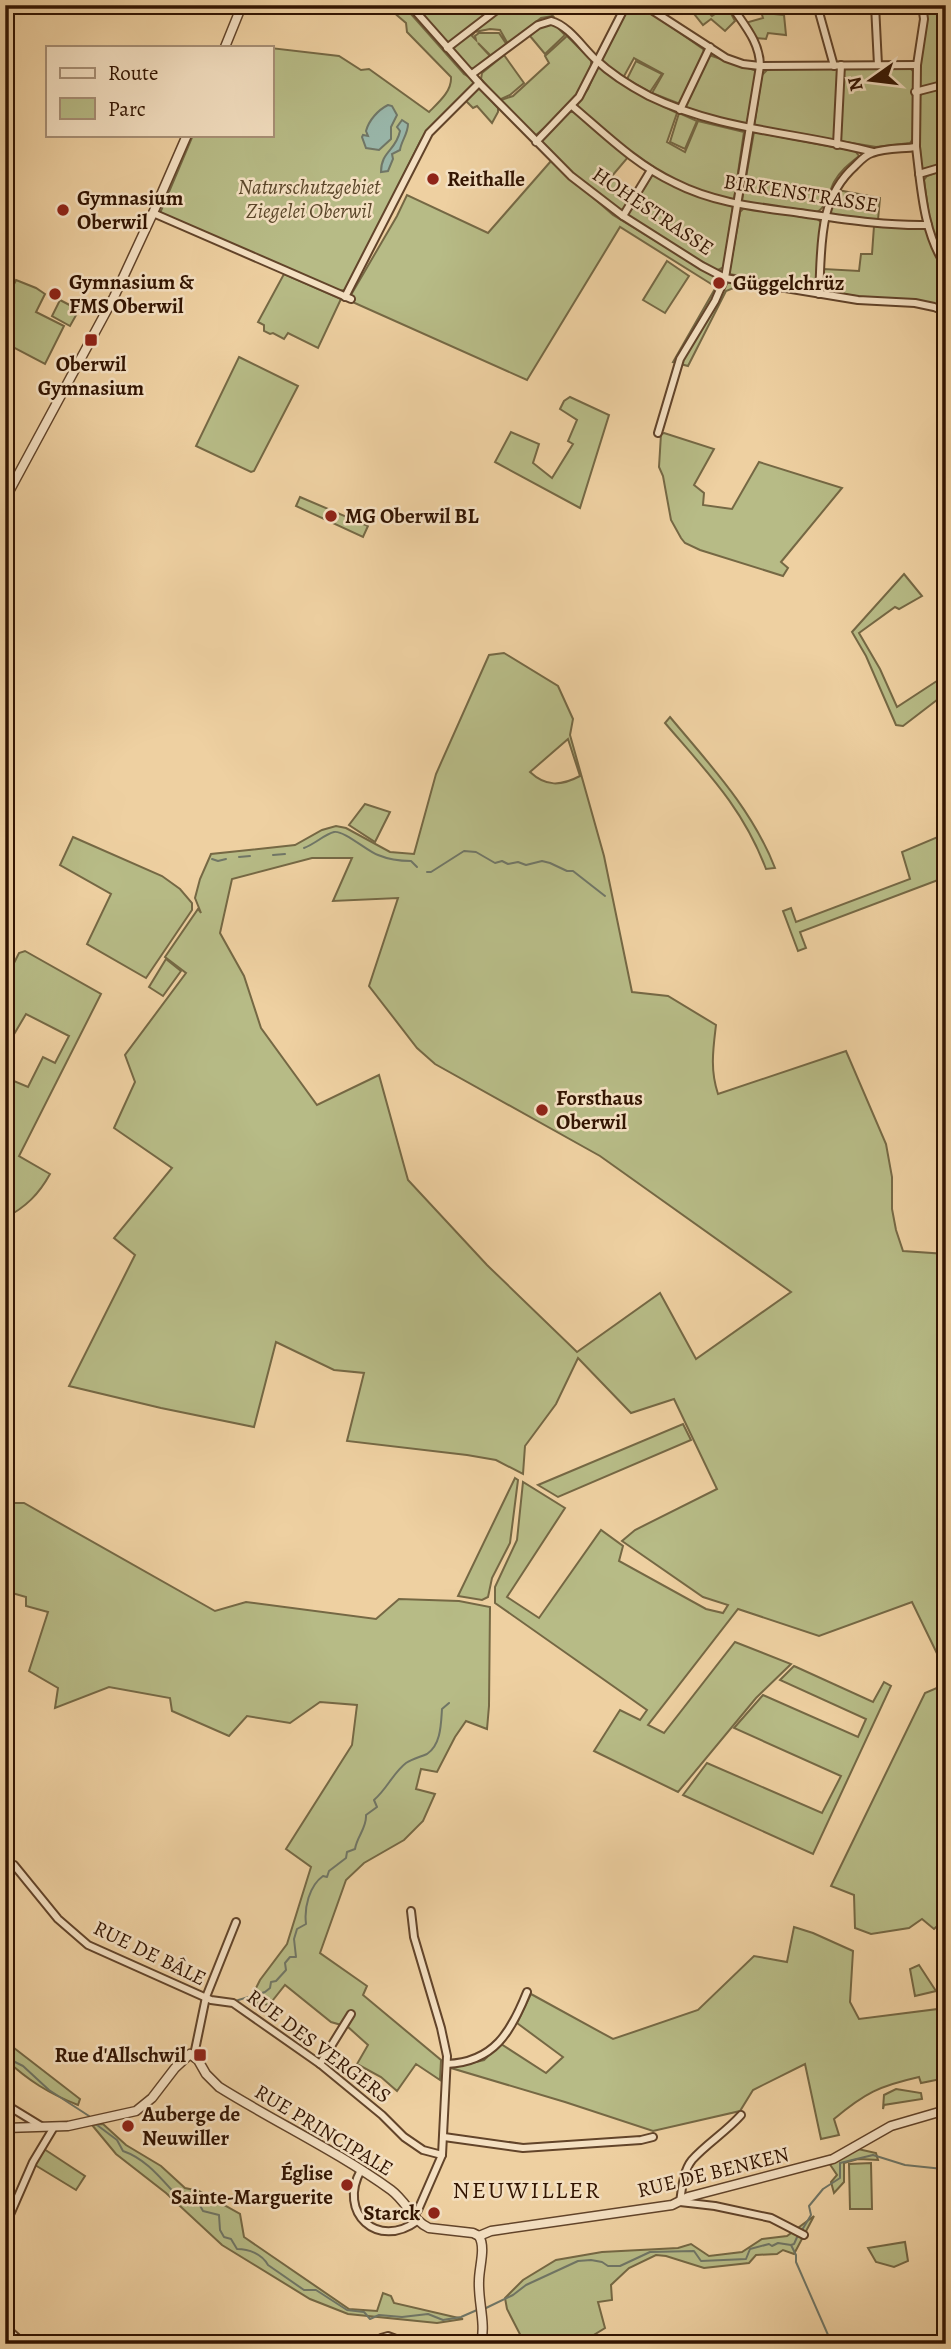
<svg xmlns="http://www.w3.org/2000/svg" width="951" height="2349" font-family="Alegreya,serif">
  <rect width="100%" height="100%" fill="#eed0a1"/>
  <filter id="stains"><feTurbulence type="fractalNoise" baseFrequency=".00286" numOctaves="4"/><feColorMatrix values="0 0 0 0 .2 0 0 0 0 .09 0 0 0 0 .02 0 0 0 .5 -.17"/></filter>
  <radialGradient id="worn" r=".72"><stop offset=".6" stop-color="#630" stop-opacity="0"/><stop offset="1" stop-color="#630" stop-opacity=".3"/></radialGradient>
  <g fill="#b7bb86" stroke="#756844" stroke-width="2" fill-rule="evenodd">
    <path d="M385,5h18l61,69 10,6v5l-53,55 -75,150 -10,1 -176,-78 33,-78h78v-87l68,8 22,14 8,-1 60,43c10,-10 23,-21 22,-35l-44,-45 -1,-9z"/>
    <path d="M431,5h68l-52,40 -28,-31z"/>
    <path d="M506,5h35l12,11 -12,2 -33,26 -8,-14 -10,-1 -15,3 -3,4 4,4 -1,-4 4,-3h20l8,12 -16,11 -13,-13 13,14 -16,12 -5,-1 -17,-19 5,-7z"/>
    <path d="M630,5h10l63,44 2,4 -25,51 -28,-11 11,-19 -29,-16 -11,20 -22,-17z"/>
    <path d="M687,5h14l11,11 15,-10 8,15 -10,10 -14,-12 -8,6z"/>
    <path d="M759,5h17l-1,9 9,1 2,20 -18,-2 -2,6 -10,-1 -11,-15 18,-5z"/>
    <path d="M924,5h22v77l-28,7 2,-28 7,-41z"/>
    <path d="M549,24l6,1 10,10 -20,19 -15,-18 13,-11z"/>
    <path d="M567,36l24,24c2,30 -35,57 -56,76l-34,-36 12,-4 36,-33 -4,-7z"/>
    <path d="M504,55l20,28 -14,12 -11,5 -18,-21 1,-6z"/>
    <path d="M709,55l48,16 -10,52 -2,1 -63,-15z"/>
    <path d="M636,61l26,13 -12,18 -23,-13z"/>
    <path d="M598,65l54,36 25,12 -10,29 18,10 13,-31 46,11 -10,68c-11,0 -21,-4 -32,-8 -49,-19 -88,-52 -126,-87l12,-16z"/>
    <path d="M846,68h64l4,4 1,64 -5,7 -34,4 -36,-6 3,-69z"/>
    <path d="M768,69h71l-4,70 -3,2 -78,-15 8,-51z"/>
    <path d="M946,87v76l-25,8 -3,-74 5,-4z"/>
    <path d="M475,89h6l17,19v4l-6,11 -15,-17 -4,2 -8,-8z"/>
    <path d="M567,112h8l54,44 -17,20 22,20 -11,14 -5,-1 -43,-34 -36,-33z"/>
    <path d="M679,113l18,8 -12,28 -15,-7z"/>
    <path d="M754,132l101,19 4,5c-10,8 -19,15 -25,26 -5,10 -7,25 -17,30l-71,-9 -4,-3z"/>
    <path d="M551,161l62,54 99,60 13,7 11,2v3l-10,4 -38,75 -15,-4 43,-75 -96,-60 -93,153 -179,-80 49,-84 10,-21 81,38z"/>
    <path d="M946,169v93l-15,-32 -7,-50 3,-4z"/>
    <path d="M653,174l31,17 49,15 -9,61 -8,4 -90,-55z"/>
    <path d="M838,190l42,8 -2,22 -44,-5 -5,-3z"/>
    <path d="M745,207l71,11 5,4 -4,59 -6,7 -82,-14 11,-62z"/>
    <path d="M874,226l51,2 17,39 4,3v39l-118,-17 -5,-6 1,-17 35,2 2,-17h11z"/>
    <path d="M667,261l22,15 -24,37 -22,-13z"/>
    <path d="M284,274l57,25 -23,49 -30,-15 -4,6 -11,-6 -3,1 -6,-3v-6l-6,-3z"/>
    <path d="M16,280l20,8 9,6 -9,18 28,14 -19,38 -40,-21v-47l3,1z"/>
    <path d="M60,300l19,10 -9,16 -18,-10z"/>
    <path d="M239,357l59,29 -44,85 -3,1 -55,-26z"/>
    <path d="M570,397l39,18 -29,93 -85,-46 16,-30 28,12 -6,19 19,15 21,-34 -5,-3 9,-21 -17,-11 4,-8z"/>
    <path d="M664,433l50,16 -20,36 10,8 -1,12 29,4 27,-47 83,26 -61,74 7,6 -5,8 -83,-26 -15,-7 -4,-5 -10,-18 -8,-44 -4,-9 2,-33z"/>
    <path d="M300,497l68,29 -5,11 -67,-31z"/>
    <path d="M904,574l18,22 -23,13 -4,-2 -36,26 21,36 17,38 49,-32v18l-43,33 -7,-1 -30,-69 -14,-24z"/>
    <path d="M504,653l54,33 15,33 -3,16 34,121 28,136 36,4 48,29c-3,25 -6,45 2,69l128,-43 40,93 6,33v32l4,21 7,21 43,3v418l-34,-70 -93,34 -81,-27 -90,116 16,8 71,-91 56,22 -35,34 -78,94 -84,-41 26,-41 20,10 7,-10 -152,-107v-16l22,-47 6,-58 42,26 -58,89 32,21 62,-88 22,16 -4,15 87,48 17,4 5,-8 -25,-8 -81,-56 13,-11 82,-41 -43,-90 -43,14 -53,-55 -22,46 -31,42 -2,28 -27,-14 -29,-5 -120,-14 17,-68 -30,-3 -58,-28 -22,85 -93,-19 -92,-22 66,-131 -21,-17 58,-70 -58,-40 21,-46 -10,-27 61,-82 -21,-16 33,-48 3,4 -6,-15 5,-19 11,-25 84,-9 27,-15 14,-4 10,2 44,24 24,2 22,-80 53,-119zM568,739l12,37c-19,10 -34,11 -50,-4zM312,858h40l-19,43 65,-3 -29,88 48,62 18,16 165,92 191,136 -95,67 -36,-66 -83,59 -90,-87 -79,-85 -29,-105 -62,30 -56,-77 -17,-52 -24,-43 12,-54z"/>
    <path d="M670,717c40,48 82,92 105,151l-9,1c-23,-61 -59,-97 -101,-146z"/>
    <path d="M365,804l25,8 -15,30 -26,-17z"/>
    <path d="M940,836l6,16v25l-146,55 6,16 -8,3 -15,-40 8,-3 5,14 114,-43 -8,-27z"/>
    <path d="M73,837l89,39 18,13 12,14v7l-46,68 -59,-34 24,-50 -51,-29z"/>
    <path d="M25,951l76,43 -82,162 31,18c-11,20 -24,33 -45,44v-120l9,-17 14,6 15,-30 12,6 14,-27 -43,-22 -13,22 -8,-4v-51l14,-28z"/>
    <path d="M166,959l15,12 -18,25 -14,-9z"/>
    <path d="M683,1424l8,16 -133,57 -20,-12z"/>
    <path d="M515,1478l3,2 -8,63 -18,35 -4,19 -6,3 -24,-4z"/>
    <path d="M5,1503h19l191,108 31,-9 130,17 23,-20 60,2 31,6 -1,99 -2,23 -21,-8 -11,16 -18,35 -16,-3 -5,20 19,5 -12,27 -19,19 -40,23 -18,17 -26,73 47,33 -4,9 78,65 -1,20 -24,-16 -19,27 -16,-14 -24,-13 11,-19 -20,-18 -17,-5 -46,-37 -16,20 -20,-3 11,-22 27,-36 24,-77 -25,-18 66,-104 5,-40 -37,-3 -30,21 -43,-7 -18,20 -57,-25 -2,-13 -61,-11 -54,21 3,-20 -29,-17 19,-59 -22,-6v-9l-21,-6z"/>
    <path d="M794,1666l79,36 11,-20 7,4 -78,168 -130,-59 24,-32 115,50 19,-37 -107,-48 29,-33 95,42 8,-18 -86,-39z"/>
    <path d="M946,1684v234l-12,11 -12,-10 -13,9 -38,6 -16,-6 -1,-33 -23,-9 94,-193z"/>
    <path d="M794,1927l19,6 40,18 -3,51 9,17 87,-11v70l-25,5 -2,-6c-40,9 -54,16 -85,42l5,16 -18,4 -16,-75 -52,26 -13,21 -87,20 -88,-29 -114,-34 33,-8 17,-16 45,29 17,-16 -46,-34 14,-29 82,45 85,-29 56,-54 33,6z"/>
    <path d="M919,1965l17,26 -21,5 -5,-27z"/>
    <path d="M5,2041l75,58 -2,6c-30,-12 -49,-24 -73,-46z"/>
    <path d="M896,2089l25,4 1,6 -38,6 -1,4 1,-14z"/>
    <path d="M103,2124l23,21 35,21 24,22 14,3 41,23 4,23 105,72 28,2 6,-18 8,3 3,7 69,16 -26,4 -89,-9 -38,-15 -88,-54 -56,-52 -50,-39 -24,-29z"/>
    <path d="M44,2149l41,27 -9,14 -41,-25z"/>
    <path d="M858,2149l18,4 2,7 -20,-1 -14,4v19l-10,11 -3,-11 6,-7 -8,-12z"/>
    <path d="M871,2163l1,46h-22l-1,-45z"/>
    <path d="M814,2216l-20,38 -11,-4 -6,4 -21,1 -7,8 -45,5 -38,-12 -10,-1 -27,13 -18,17 1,15 -14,2 7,26 -26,16h-54l-18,-35 -2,-11 18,-18 33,-20 46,-8 76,-4 13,-4 18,12 33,-4 20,-13 25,-3z"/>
    <path d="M905,2242l3,19 -14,6 -18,-5 -8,-14z"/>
  </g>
  <g fill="#99b6a9" stroke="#707666" stroke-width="2">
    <path d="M388,105l4,1 5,9 -6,12v12l-12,11 -13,-2 -4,-11 1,-2 5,1 -2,-5c3,-11 12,-21 22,-26z"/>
    <path d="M402,120l6,4c0,10 -7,17 -8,26l-8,4 1,5 -5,12 -7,1c0,-21 15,-21 19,-41l-3,-4z"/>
  </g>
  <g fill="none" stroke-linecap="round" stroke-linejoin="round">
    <g stroke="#707666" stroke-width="2">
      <path d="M304,848c11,-4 21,-14 30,-16 10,-2 34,20 44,23 12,5 21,6 33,6l6,6"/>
      <path d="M273,855l12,-1"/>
      <path d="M239,857l11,-1"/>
      <path d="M212,859l6,2 8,-2"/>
      <path d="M427,872h4l33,-21 12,1 19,11 7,-2 6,3 10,-2 8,3 16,-4 8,2 17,8h6l32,25"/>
      <path d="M235,2001l30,-9 5,-4 1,-6 5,-1 10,-11 -1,-7 5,-6h6l-2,-18 3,-10 9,-5c-2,-16 3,-38 17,-48l4,1 2,-6 17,-13 1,-6 8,-3c2,-13 12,-21 11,-34l11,-8 -3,-7c13,-11 19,-27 32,-37 6,-4 14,-6 21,-9 14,-9 14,-30 15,-45l7,-6"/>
      <path d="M5,2054l4,5 14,7 26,24 40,26"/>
      <path d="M97,2125l20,15 6,11c26,9 41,32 59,50l10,-2 6,3 5,9 16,4 1,15 4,7 7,2 6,10c12,0 25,5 31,16l36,25h12l31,20 17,2 6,7 9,-4 23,2 26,-3 15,6 18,-3 16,-7"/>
      <path d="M802,2230l9,-15 -2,-9 14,-17 17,-11v-15l33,-8 32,10 38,4 3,-6"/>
      <path d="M791,2245l5,10v7l36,82"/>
      <path d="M486,2308l27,-13 13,-10 52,-24 13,-1 11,2 6,4h12l30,-14 44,-1 7,10 45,-2 4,-10 19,-5 3,2 6,-3 13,2 3,-1 4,-9"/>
    </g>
    <g stroke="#62442a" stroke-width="10">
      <g id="minor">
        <path d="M410,5l69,78 92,93 52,40 79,50 23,12 133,22 57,3 19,4 12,5"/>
        <path d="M644,5l82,53 17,6 17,2 157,-1"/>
        <path d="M817,5l17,61"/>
        <path d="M839,5v1"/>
        <path d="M875,5l3,60"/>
        <path d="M447,48l56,-43"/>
        <path d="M472,74l66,-49 13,-4c17,4 32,27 44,38 16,15 35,27 54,37 72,35 148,36 224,56"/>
        <path d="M915,92l31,-8"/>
        <path d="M572,106c32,27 64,59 103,77 39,20 82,24 125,30 42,6 85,13 128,12"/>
        <path d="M680,110l30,-63"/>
        <path d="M536,142l43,-45 47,-92"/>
        <path d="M837,145l4,-80"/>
        <path d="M916,147c5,39 7,86 30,119"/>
        <path d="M919,174l27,-8"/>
        <path d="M153,213l198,86"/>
        <path d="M623,216l28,-46"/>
        <path d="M819,294c3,-47 -2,-94 36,-128 5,-5 10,-11 17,-13 13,-5 30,-4 44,-6l1,-82 7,-46 -2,-14"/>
        <path d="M345,297l84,-164 50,-50"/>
        <path d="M658,433l22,-74 35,-58 10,-23 35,-212c0,-24 -16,-41 -29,-61"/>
        <path d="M14,1865l44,54 30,26 123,55 22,3 87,61 62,51 22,22 19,13 19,5"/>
        <path d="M411,1911l3,26 27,91 6,28 -5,99 -24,55 -5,4"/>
        <path d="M194,2055l12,-58 30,-75"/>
        <path d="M320,2064l31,-50"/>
        <path d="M447,2064c47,-2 64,-32 80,-72"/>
        <path d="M5,2104l36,22"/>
        <path d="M741,2115c-15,17 -35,29 -49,45 -9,11 -10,29 -12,42l35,4 56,12 33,17"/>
        <path d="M444,2137l79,11 118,-8 12,-3"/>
        <path d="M361,2170c-24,43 17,80 56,51"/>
        <path d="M5,2226l28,-64 21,-35"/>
        <path d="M5,2327l19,17"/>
        <path d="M378,2344l3,-6 7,-2 21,8"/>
      </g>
    </g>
    <g stroke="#62442a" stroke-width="11">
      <g id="tertiary">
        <path d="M225,47l17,-42"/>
        <path d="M5,499l109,-202 39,-84 34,-78"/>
        <path d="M5,2128l63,-2 68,-15 16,-13 23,-30 15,-14 8,6 8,14 13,13c56,35 118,64 172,103 16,12 22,31 38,38l44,5 6,3"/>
        <path d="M479,2236l12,-5 181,-26 16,-8 145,-38 58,-33 55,-16"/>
        <path d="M479,2236c7,12 0,31 0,45 -1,21 7,42 2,63"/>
      </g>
    </g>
    <use href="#minor" stroke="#f4e0c2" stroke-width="6"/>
    <use href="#tertiary" stroke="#f4e0c2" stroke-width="8"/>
  </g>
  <g fill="#8f2418" stroke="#f4e0c2" stroke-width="2.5">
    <circle cx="433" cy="179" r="7"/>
    <circle cx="63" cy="210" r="7"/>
    <circle cx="719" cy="283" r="7"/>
    <circle cx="55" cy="294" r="7"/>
    <rect x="84" y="333" width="14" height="14" rx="3.5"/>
    <circle cx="331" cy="516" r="7"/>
    <circle cx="542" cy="1110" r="7"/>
    <rect x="193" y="2048" width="14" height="14" rx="3.5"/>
    <circle cx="128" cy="2126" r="7"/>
    <circle cx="347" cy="2185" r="7"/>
    <circle cx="434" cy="2213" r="7"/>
  </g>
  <g text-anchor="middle" stroke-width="5" stroke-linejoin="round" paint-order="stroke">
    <g font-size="21" font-weight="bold" fill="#331502" stroke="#f4e0c2" text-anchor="start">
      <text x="447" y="186">Reithalle</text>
      <text x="77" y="205">Gymnasium<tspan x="77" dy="24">Oberwil</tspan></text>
      <text x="69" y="289">Gymnasium &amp;<tspan x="69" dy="24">FMS Oberwil</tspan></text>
      <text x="733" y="290">Güggelchrüz</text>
      <text x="91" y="371" text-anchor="middle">Oberwil<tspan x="91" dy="24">Gymnasium</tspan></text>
      <text x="345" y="523">MG Oberwil BL</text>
      <text x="556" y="1105">Forsthaus<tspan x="556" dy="24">Oberwil</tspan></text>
      <text x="186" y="2062" text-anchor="end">Rue d'Allschwil</text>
      <text x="142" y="2121">Auberge de<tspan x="142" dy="24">Neuwiller</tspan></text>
      <text x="333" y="2180" text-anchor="end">Église<tspan x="333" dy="24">Sainte-Marguerite</tspan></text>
      <text x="420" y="2220" text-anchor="end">Starck</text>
    </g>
    <g font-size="21" font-style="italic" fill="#5b472a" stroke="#f4e0c2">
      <text x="309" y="194">Naturschutzgebiet<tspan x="309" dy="24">Ziegelei Oberwil</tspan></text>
    </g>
    <g font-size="21" fill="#331502" stroke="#f4e0c2">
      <text transform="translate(801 193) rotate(9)" y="7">BIRKENSTRASSE</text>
      <text transform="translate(653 211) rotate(34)" y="7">HOHESTRASSE</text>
      <text transform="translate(150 1953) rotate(26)" y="7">RUE DE BÂLE</text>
      <text transform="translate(319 2046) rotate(37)" y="7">RUE DES VERGERS</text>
      <text transform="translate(324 2130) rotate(31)" y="7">RUE PRINCIPALE</text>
      <text transform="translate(713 2172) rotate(-14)" y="7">RUE DE BENKEN</text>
    </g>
    <g font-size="24" letter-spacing="2" fill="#331502" stroke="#f4e0c2">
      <text x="527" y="2198">NEUWILLER</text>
    </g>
  </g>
  <rect width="951" height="2349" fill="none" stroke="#eed0a1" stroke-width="28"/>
  <rect x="7" y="7" width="937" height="2335" fill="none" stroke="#331502" stroke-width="3.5"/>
  <rect x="14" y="14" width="923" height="2321" fill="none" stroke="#331502" stroke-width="2"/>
  <rect x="46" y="46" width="228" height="91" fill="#f4e0c2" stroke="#a78f75" stroke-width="2"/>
  <rect x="60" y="68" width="35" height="10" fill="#f4e0c2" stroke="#a78f75" stroke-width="2"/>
  <text x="108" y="80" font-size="21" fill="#331502">Route</text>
  <rect x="60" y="98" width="35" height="21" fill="#b7bb86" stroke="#a78f75" stroke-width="2"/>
  <text x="108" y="116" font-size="21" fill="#331502">Parc</text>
  <g transform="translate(871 80) rotate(256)" stroke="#f4e0c2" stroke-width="5" paint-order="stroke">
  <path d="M0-5L12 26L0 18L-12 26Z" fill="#331502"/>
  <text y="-10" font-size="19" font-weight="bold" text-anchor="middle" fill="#331502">N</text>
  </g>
  <rect width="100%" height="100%" filter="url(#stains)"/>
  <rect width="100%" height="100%" fill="url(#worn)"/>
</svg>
